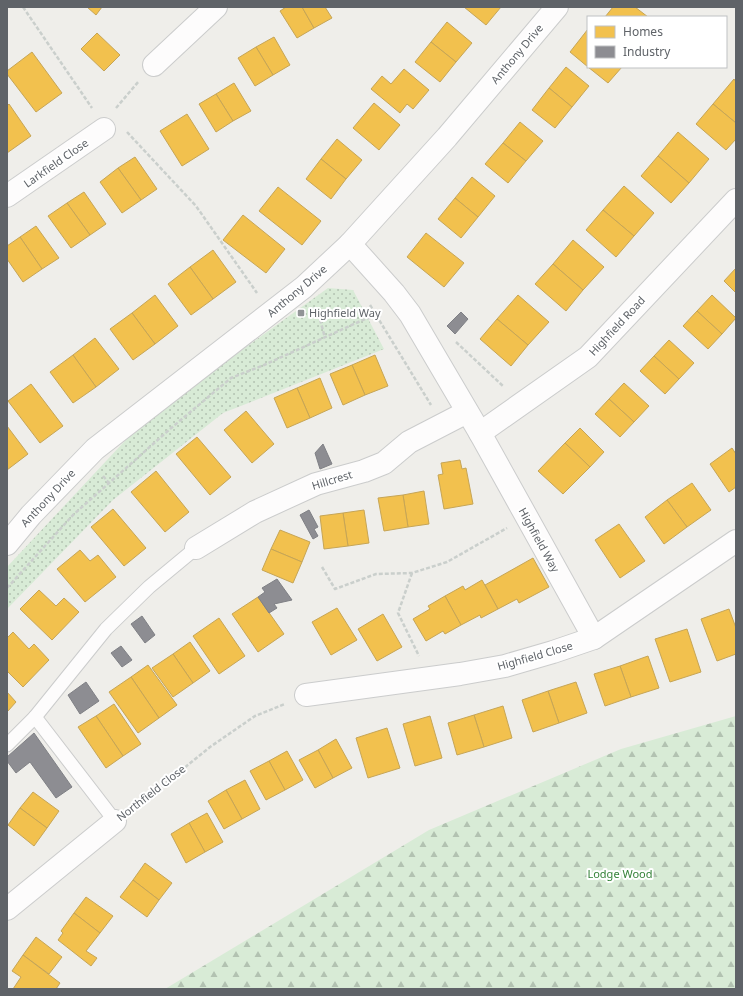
<svg xmlns="http://www.w3.org/2000/svg" width="743" height="996" font-family="'Noto Sans',sans-serif">
  <defs>
    <pattern id="grass-dots" width="8" height="8" patternUnits="userSpaceOnUse"><rect width="8" height="8" fill="#d8ebd6"/><path d="M2 2h.1M6 6h.1" fill="none" stroke="#b2c2b1" stroke-width="1.8" stroke-linecap="round"/></pattern>
    <pattern id="forest-firs" width="22" height="20" patternUnits="userSpaceOnUse"><rect width="22" height="20" fill="#d8ebd6"/><path d="M5 1l3.5 6h-7zM16 11l3.5 6h-7z" fill="#b2c2b1"/></pattern>
  </defs>
  <rect width="100%" height="100%" fill="#efeeea"/>
  <path fill="url(#grass-dots)" d="M328,288l25,2 31,59 -161,64 -110,87 -106,109v-42l129,-138 88,-66z"/>
  <path fill="url(#forest-firs)" d="M736,716v273h-571l264,-159 192,-81z"/>
  <g fill="#f2c14e" stroke="#c6a556">
    <path d="M87,7h15l-6,8z"/>
    <path d="M286,7h16l12,21 -17,10 -17,-27z"/>
    <path d="M302,7h23l7,11 -18,10z"/>
    <path d="M464,7h37l-15,18z"/>
    <path d="M613,7h22l13,10h-43z"/>
    <path d="M447,22l25,21 -16,19 -25,-20z"/>
    <path d="M588,29v38l-18,-15z"/>
    <path d="M97,33l23,22 -16,16 -23,-22z"/>
    <path d="M274,37l16,28 -17,10 -17,-28z"/>
    <path d="M431,42l25,20 -16,20 -25,-20z"/>
    <path d="M256,47l17,28 -18,11 -17,-28z"/>
    <path d="M32,52l30,41 -26,19 -29,-38v-3z"/>
    <path d="M566,67l23,19 -17,21 -23,-19z"/>
    <path d="M588,67h34l-14,16z"/>
    <path d="M404,69l25,21 -16,19 -6,-5 -7,9 -29,-24 11,-13 9,8z"/>
    <path d="M734,79l2,3v41l-23,-19z"/>
    <path d="M234,83l17,28 -18,10 -17,-27z"/>
    <path d="M549,88l23,19 -17,21 -23,-18z"/>
    <path d="M216,94l17,27 -17,11 -17,-28z"/>
    <path d="M374,103l26,22 -21,25 -26,-22z"/>
    <path d="M9,104l22,32 -24,17v-47z"/>
    <path d="M713,104l23,19v16l-10,11 -30,-26z"/>
    <path d="M187,114l22,35 -27,17 -22,-35z"/>
    <path d="M520,122l23,19 -17,20 -23,-18z"/>
    <path d="M678,132l31,27 -20,24 -31,-27z"/>
    <path d="M337,139l25,21 -16,19 -25,-20z"/>
    <path d="M503,143l23,18 -18,22 -23,-19z"/>
    <path d="M658,156l31,27 -18,20 -30,-27z"/>
    <path d="M135,157l22,32 -16,11 -23,-32z"/>
    <path d="M321,159l25,20 -15,20 -25,-20z"/>
    <path d="M118,168l23,32 -19,13 -22,-31z"/>
    <path d="M472,177l23,19 -17,21 -23,-19z"/>
    <path d="M624,186l30,27 -20,23 -31,-26z"/>
    <path d="M278,187l43,34 -19,24 -43,-34z"/>
    <path d="M84,192l22,32 -16,11 -23,-32z"/>
    <path d="M455,198l23,19 -17,21 -23,-19z"/>
    <path d="M67,203l23,32 -19,13 -23,-32z"/>
    <path d="M603,210l31,26 -18,21 -30,-27z"/>
    <path d="M243,215l42,34 -19,24 -43,-33z"/>
    <path d="M36,226l23,32 -17,11 -22,-32z"/>
    <path d="M426,233l38,30 -20,24 -37,-30z"/>
    <path d="M20,237l22,32 -19,13 -16,-23v-13z"/>
    <path d="M573,240l31,27 -21,23 -30,-26z"/>
    <path d="M213,250l23,32 -23,17 -23,-32z"/>
    <path d="M553,264l30,26 -17,21 -31,-27z"/>
    <path d="M190,267l23,32 -22,16 -23,-31z"/>
    <path d="M736,268v25l-12,-12z"/>
    <path d="M155,295l23,31 -23,18 -23,-31z"/>
    <path d="M518,295l31,27 -21,23 -31,-26z"/>
    <path d="M712,295l24,23 -14,16 -25,-23z"/>
    <path d="M697,311l25,23 -14,15 -25,-23z"/>
    <path d="M132,313l23,31 -22,16 -23,-31z"/>
    <path d="M497,319l31,26 -17,21 -31,-27z"/>
    <path d="M95,338l24,31 -23,18 -23,-32z"/>
    <path d="M669,340l25,23 -15,16 -25,-23z"/>
    <path d="M73,355l23,32 -23,16 -23,-31z"/>
    <path d="M375,355l13,31 -23,9 -13,-30z"/>
    <path d="M654,356l25,23 -14,15 -25,-23z"/>
    <path d="M352,365l13,30 -22,10 -13,-31z"/>
    <path d="M320,378l12,30 -22,10 -13,-30z"/>
    <path d="M624,383l25,23 -15,16 -25,-23z"/>
    <path d="M31,384l32,42 -23,17 -32,-42z"/>
    <path d="M297,388l13,30 -23,10 -13,-30z"/>
    <path d="M609,399l25,23 -14,15 -25,-23z"/>
    <path d="M246,411l28,33 -22,19 -28,-33z"/>
    <path d="M7,426l21,28 -21,16z"/>
    <path d="M580,428l24,24 -14,15 -25,-24z"/>
    <path d="M197,437l34,40 -21,18 -34,-41z"/>
    <path d="M565,443l25,24 -27,27 -25,-23z"/>
    <path d="M732,448l4,6v33l-7,5 -19,-28z"/>
    <path d="M460,460l2,9 4,-1 7,36 -29,5 -6,-34 5,-1 -2,-11z"/>
    <path d="M156,471l33,41 -24,20 -34,-40z"/>
    <path d="M692,483l19,27 -24,17 -20,-27z"/>
    <path d="M424,491l5,33 -21,3 -5,-32z"/>
    <path d="M403,495l5,32 -24,4 -6,-33z"/>
    <path d="M667,500l20,27 -23,17 -19,-27z"/>
    <path d="M113,509l33,39 -22,18 -33,-39z"/>
    <path d="M364,510l5,33 -21,3 -5,-33z"/>
    <path d="M343,513l5,33 -24,3 -4,-33z"/>
    <path d="M619,524l26,37 -25,17 -25,-38z"/>
    <path d="M280,530l30,12 -8,20 -31,-13z"/>
    <path d="M271,549l31,13 -9,21 -31,-13z"/>
    <path d="M80,550l10,11 8,-6 18,22 -31,25 -28,-33z"/>
    <path d="M533,558l16,29 -30,16 -2,-4 -19,10 -13,-24z"/>
    <path d="M482,580l16,29 -17,9 -1,-3 -19,10 -16,-29 18,-10 2,4z"/>
    <path d="M39,590l17,16 8,-8 15,14 -27,28 -32,-31z"/>
    <path d="M445,596l16,29 -16,9 -2,-3 -17,10 -13,-22 17,-10 -2,-3z"/>
    <path d="M258,597l26,37 -26,18 -26,-38z"/>
    <path d="M337,608l20,32 -26,15 -19,-33z"/>
    <path d="M729,609l7,19v26l-19,7 -16,-42z"/>
    <path d="M383,614l19,33 -25,14 -19,-32z"/>
    <path d="M219,618l26,38 -26,18 -26,-38z"/>
    <path d="M687,629l14,43 -31,10 -15,-43z"/>
    <path d="M13,632l16,17 5,-5 15,16 -26,27 -16,-16v-33z"/>
    <path d="M190,642l20,29 -17,12 -20,-29z"/>
    <path d="M173,654l20,29 -20,14 -21,-29z"/>
    <path d="M648,656l11,32 -28,9 -11,-31z"/>
    <path d="M148,665l29,40 -18,13 -28,-41z"/>
    <path d="M620,666l11,31 -26,9 -11,-32z"/>
    <path d="M131,677l28,41 -21,15 -29,-41z"/>
    <path d="M576,682l11,31 -28,10 -11,-32z"/>
    <path d="M548,691l11,32 -26,9 -11,-32z"/>
    <path d="M7,692l9,10 -8,9 -1,-1z"/>
    <path d="M114,704l27,40 -18,12 -27,-40z"/>
    <path d="M503,706l9,32 -28,9 -10,-32z"/>
    <path d="M474,715l10,32 -27,8 -9,-32z"/>
    <path d="M96,716l27,40 -17,12 -28,-41z"/>
    <path d="M430,716l12,42 -27,8 -12,-42z"/>
    <path d="M387,728l13,40 -32,10 -12,-40z"/>
    <path d="M336,739l16,29 -19,10 -15,-28z"/>
    <path d="M318,750l15,28 -18,10 -16,-28z"/>
    <path d="M287,751l16,29 -18,10 -16,-29z"/>
    <path d="M269,761l16,29 -19,10 -16,-29z"/>
    <path d="M245,780l15,29 -18,10 -16,-29z"/>
    <path d="M226,790l16,29 -18,10 -16,-28z"/>
    <path d="M33,792l26,19 -12,17 -27,-20z"/>
    <path d="M20,808l27,20 -13,18 -26,-21z"/>
    <path d="M207,813l16,29 -18,10 -16,-29z"/>
    <path d="M189,823l16,29 -19,11 -15,-29z"/>
    <path d="M145,863l27,20 -13,17 -26,-20z"/>
    <path d="M133,880l26,20 -12,17 -27,-20z"/>
    <path d="M86,897l27,19 -13,17 -26,-20z"/>
    <path d="M74,913l26,20 -14,18 11,7 -6,8 -33,-26 5,-7 -2,-2z"/>
    <path d="M36,937l26,20 -13,17 -26,-19z"/>
    <path d="M23,955l37,28 -4,6h-43l8,-12 -9,-6z"/>
  </g>
  <g fill="#8d8d92" stroke="#7f8085">
    <path d="M461,312l7,7 -13,15 -8,-8z"/>
    <path d="M323,444l9,20 -12,5 -5,-16z"/>
    <path d="M309,510l9,17 -4,2 4,7 -5,3 -13,-24z"/>
    <path d="M277,579l15,21 -18,4 3,4 -8,5 -11,-16 7,-5 -3,-4z"/>
    <path d="M142,616l13,19 -10,8 -14,-19z"/>
    <path d="M121,646l11,14 -10,7 -11,-14z"/>
    <path d="M86,682l13,19 -19,13 -12,-19z"/>
    <path d="M34,733l38,54 -16,11 -26,-36 -14,11 -9,-12v-4z"/>
  </g>
  <g fill="none" stroke-linecap="round" stroke-linejoin="round">
    <g stroke="#cbcccc" stroke-width="15">
      <g id="lane">
        <path d="M7,745l28,-28"/>
        <path d="M115,821l-80,-104 71,-88 43,-42 47,-39"/>
      </g>
    </g>
    <g stroke="#cbcccc" stroke-width="24">
      <g id="street">
        <path d="M154,65l62,-58"/>
        <path d="M7,196l97,-67"/>
        <path d="M350,244l44,49 16,21 70,119 114,205"/>
        <path d="M480,433l108,-76 148,-157"/>
        <path d="M7,544l24,-29 64,-66 209,-162 46,-43 97,-107 110,-130"/>
        <path d="M196,548l59,-36 61,-28 48,-13 20,-8 25,-21 58,-30"/>
        <path d="M306,695l154,-21 45,-8 48,-14 41,-14 142,-97"/>
        <path d="M7,909l108,-88"/>
      </g>
    </g>
    <g stroke="#cacfcc" stroke-width="2.5" stroke-dasharray="4 2" stroke-linecap="butt">
      <path d="M23,7l69,101"/>
      <path d="M116,108l23,-27"/>
      <path d="M127,132l69,74 61,87"/>
      <path d="M370,305l61,100"/>
      <path d="M317,308l8,30"/>
      <path d="M456,342l48,45"/>
      <path d="M103,476l6,7"/>
      <path d="M322,567l13,22 41,-15 36,-1 35,-11 60,-34"/>
      <path d="M412,573l-14,40 21,43"/>
      <path d="M7,588l66,-73 97,-86 61,-51 33,-13 101,-46 16,-3"/>
      <path d="M133,808l34,-26 43,-35 45,-31 30,-12"/>
    </g>
    <use href="#lane" stroke="#fdfcfc" stroke-width="13"/>
    <use href="#street" stroke="#fdfcfc" stroke-width="22"/>
  </g>
  <rect fill="#919496" stroke="#fff" stroke-width="1.5" x="297" y="309" width="8" height="8" rx="2"/>
  <g text-anchor="middle" stroke-width="4" stroke-linejoin="round" paint-order="stroke">
    <g font-size="11" fill="#5f6368" stroke="#fff">
      <text transform="translate(517 54) rotate(-50)" y="4">Anthony Drive</text>
      <text transform="translate(56 163) rotate(-35)" y="4">Larkfield Close</text>
      <text transform="translate(297 291) rotate(-40)" y="4">Anthony Drive</text>
      <text transform="translate(617 326) rotate(-47)" y="4">Highfield Road</text>
      <text transform="translate(332 480) rotate(-17)" y="4">Hillcrest</text>
      <text transform="translate(48 498) rotate(-47)" y="4">Anthony Drive</text>
      <text transform="translate(539 540) rotate(61)" y="4">Highfield Way</text>
      <text transform="translate(535 656) rotate(-16)" y="4">Highfield Close</text>
      <text transform="translate(151 793) rotate(-38)" y="4">Northfield Close</text>
    </g>
    <g font-size="11" fill="#5f6368" stroke="#fff" text-anchor="start">
      <text x="309" y="317">Highfield Way</text>
    </g>
    <g font-size="11" fill="#348238" stroke="#fff">
      <text x="620" y="878">Lodge Wood</text>
    </g>
  </g>
  <rect width="743" height="996" fill="none" stroke="#5f6368" stroke-width="16"/>
  <rect x="587" y="16" width="140" height="52" fill="#ffffff" stroke="#bfc1c3"/>
  <rect x="595" y="26" width="20" height="12" fill="#f2c14e" stroke="#bfc1c3"/>
  <text x="623" y="36" font-size="12" fill="#5f6368">Homes</text>
  <rect x="595" y="46" width="20" height="12" fill="#8d8d92" stroke="#bfc1c3"/>
  <text x="623" y="56" font-size="12" fill="#5f6368">Industry</text>
</svg>
